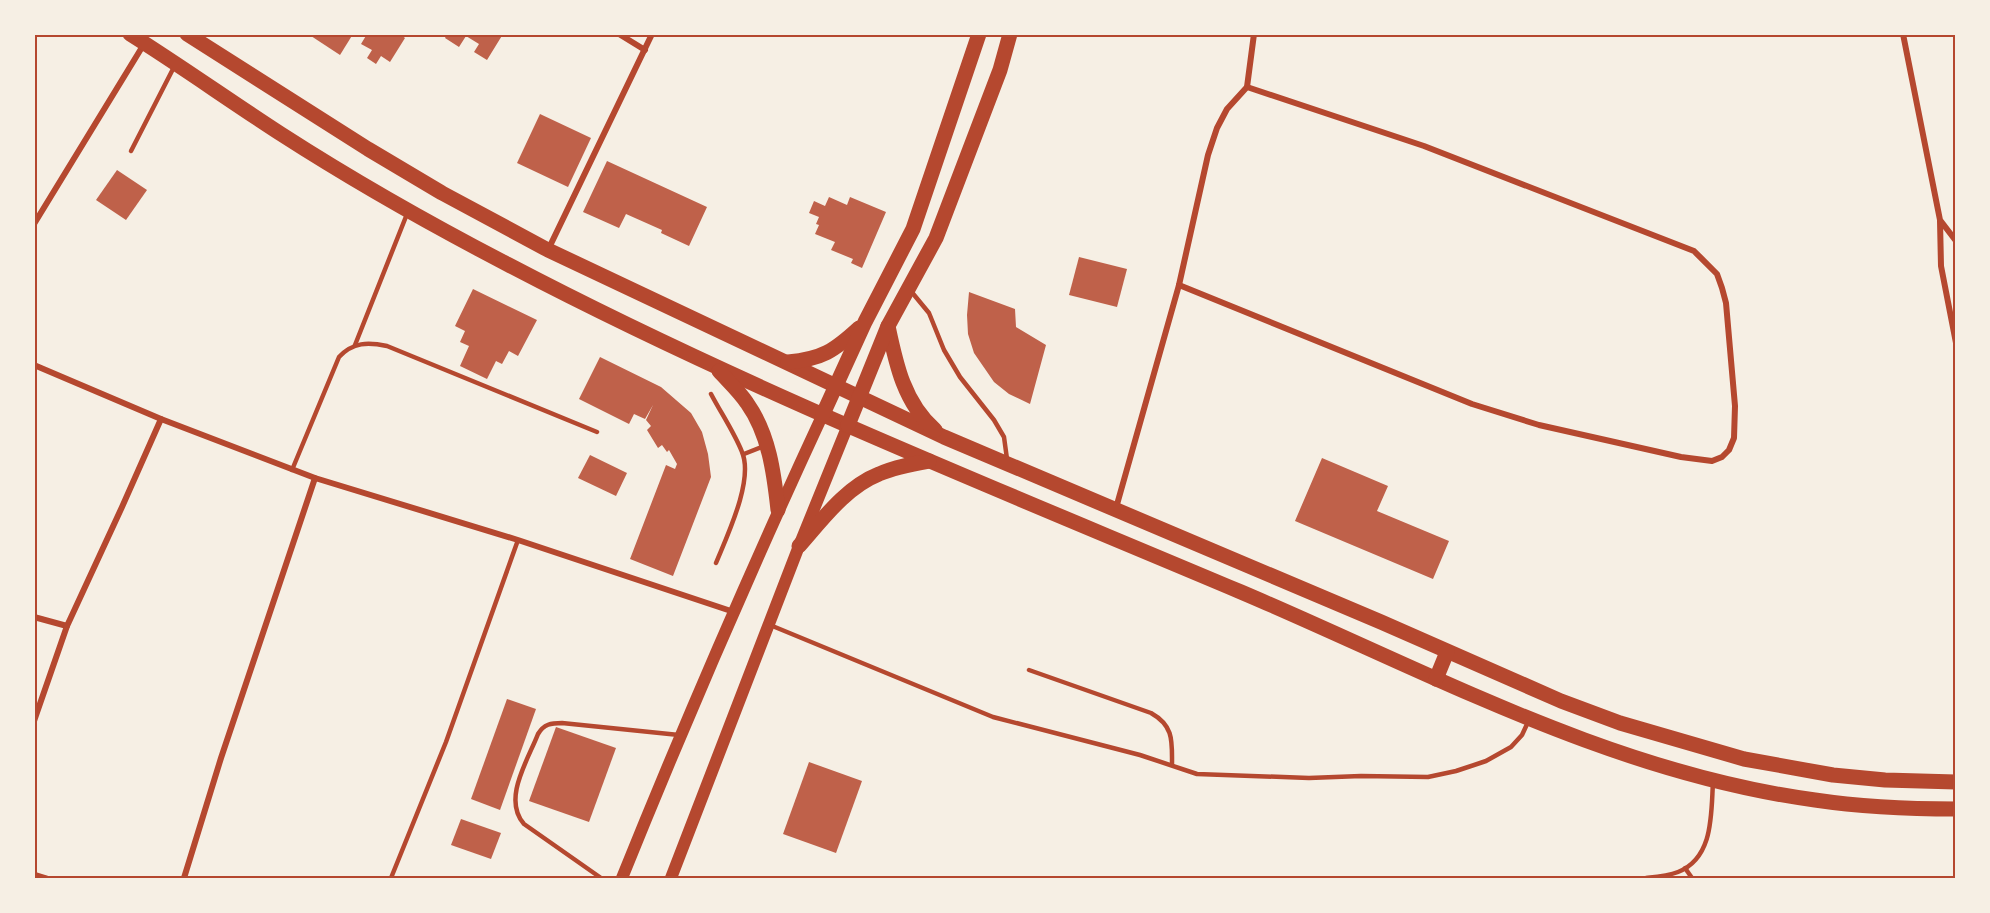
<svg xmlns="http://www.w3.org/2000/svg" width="1990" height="913" font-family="'Noto Sans',sans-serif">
  <rect width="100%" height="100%" fill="#f6efe4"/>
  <g fill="#bf614a">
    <path d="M308,34h45l-13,21z"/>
    <path d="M367,34h33l5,4 -15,24 -9,-6 -5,8 -9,-6 5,-8 -11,-6z"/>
    <path d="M447,34h56l-16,26 -13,-8 5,-8 -13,-8 -7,11 -14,-9z"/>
    <path d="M540,114l51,24 -23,49 -51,-24z"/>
    <path d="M607,161l100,46 -18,39 -28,-13 1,-3 -36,-16 -7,14 -36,-16z"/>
    <path d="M117,170l30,20 -21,30 -30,-20z"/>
    <path d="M829,197l18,8 3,-8 36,15 -24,56 -11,-5 2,-4 -22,-9 4,-8 -20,-8 4,-9 -3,-1 3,-7 -10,-4 5,-12 11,5z"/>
    <path d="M1079,257l48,12 -10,38 -48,-12z"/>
    <path d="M473,289l64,31 -19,36 -9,-5 -7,13 -6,-3 -9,18 -27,-13 9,-20 -9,-4 5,-11 -10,-5z"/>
    <path d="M969,292l46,17 1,18 30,18 -16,59 -21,-10 -15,-12 -20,-29 -6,-19 -1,-19z"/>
    <path d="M600,357l61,30 30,26 11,19 6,22 3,23 -38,99 -43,-17 36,-94 9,4 2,-5 -8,-14 -2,2 -5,-7 -4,3 -11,-18 4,-4 -5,-6 7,-15 -8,14 -11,-5 -5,10 -50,-25z"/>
    <path d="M590,455l37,18 -11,23 -38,-18z"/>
    <path d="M1322,458l66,28 -11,25 72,30 -16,38 -138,-58z"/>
    <path d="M507,699l29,10 -36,101 -29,-11z"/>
    <path d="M556,727l60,21 -27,74 -60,-21z"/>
    <path d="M809,762l53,19 -26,72 -53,-19z"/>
    <path d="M461,819l40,14 -10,26 -40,-14z"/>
  </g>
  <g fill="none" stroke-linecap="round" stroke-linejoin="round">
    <g stroke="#b5482f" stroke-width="4.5">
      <path d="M131,151l43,-84"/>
      <path d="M910,290l19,23 15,37 16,27 34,43 10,17 3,22"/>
      <path d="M355,345l52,-131"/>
      <path d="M711,394c10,19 23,38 31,58 12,28 -15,84 -26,111"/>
      <path d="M744,454l20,-8"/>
      <path d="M292,470l47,-113c14,-15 29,-15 48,-11l210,86"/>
      <path d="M770,625l223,92 147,38 57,19 112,4 52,-2 67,1 28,-6 30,-10 25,-14 11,-12 6,-13"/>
      <path d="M1029,670l122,43c23,13 21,28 21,52"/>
      <path d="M1685,868l7,10"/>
      <path d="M34,874l13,4"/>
      <path d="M391,878l55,-136 72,-202"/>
      <path d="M601,878l-77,-54c-22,-25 4,-64 14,-90 6,-10 13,-11 24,-11l117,12"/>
      <path d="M1646,878c10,-1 22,-2 32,-6 36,-14 33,-59 35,-90"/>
    </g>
    <g stroke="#b5482f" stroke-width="6">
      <path d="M619,34l26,16"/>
      <path d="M1903,34l37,186 16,21"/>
      <path d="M1940,221l1,45 15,77"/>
      <path d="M34,224l110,-180"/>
      <path d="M548,250l104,-216"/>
      <path d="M1179,285l293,119 67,21 142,32 31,4 10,-4 7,-7 5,-12 1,-32 -9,-103 -4,-15 -5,-14 -23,-23 -270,-105 -177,-59"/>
      <path d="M34,365l127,54 154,59 203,62 216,72"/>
      <path d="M1116,508l63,-223 29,-130 9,-27 10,-19 20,-22 7,-53"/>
      <path d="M34,617l33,9 55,-119 39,-88"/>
      <path d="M34,721l33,-95"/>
      <path d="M184,878l37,-120 94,-280"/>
    </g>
    <g stroke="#b5482f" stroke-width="12">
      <path d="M622,878c63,-156 130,-311 201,-464"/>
      <path d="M671,878l128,-332 49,-121"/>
    </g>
    <g stroke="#b5482f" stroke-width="15">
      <path d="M130,34c51,32 100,67 151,100 73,47 149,90 226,130 238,125 488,224 734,328 186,79 371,181 574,208 47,7 94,9 141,9"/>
      <path d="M187,34l181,115 74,44 106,57 396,187 437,185 180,79 59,22 124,36 89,16 52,5 71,2"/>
      <path d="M888,326c8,38 16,77 47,104"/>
      <path d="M788,362c34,-3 46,-11 71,-34"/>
      <path d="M719,371c9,10 20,20 28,32 22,31 27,70 31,107"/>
      <path d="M823,414l42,-92 48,-93 66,-195"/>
      <path d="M848,425l40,-99 48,-88 64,-168 10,-36"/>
      <path d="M799,546c23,-26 47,-59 80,-72 16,-7 33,-10 50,-13"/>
      <path d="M1436,679l11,-27"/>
    </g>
  </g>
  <rect width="1990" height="913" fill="none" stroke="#f6efe4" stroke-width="72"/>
  <rect x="36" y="36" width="1918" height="841" fill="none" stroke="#b5482f" stroke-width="2"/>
</svg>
